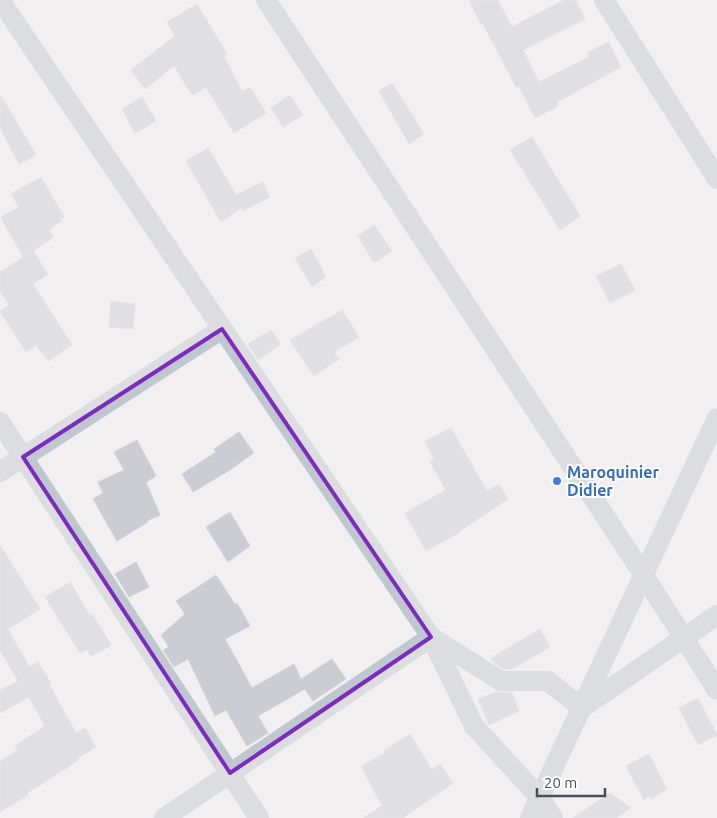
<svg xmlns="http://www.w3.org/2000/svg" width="717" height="818" font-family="Ubuntu,sans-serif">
  <rect width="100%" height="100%" fill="#f1efef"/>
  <g fill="#cccdd3" stroke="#d4d4d9">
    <path d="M469,0h29l14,27 52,-27h12l9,19 -62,31 16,32 50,-25 -2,-4 21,-11 13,25 -64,35 1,4 -23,12 -16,-32 -3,1 -33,-63h-2z"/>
    <path d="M197,4l30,50 -3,2 18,36 8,-5 16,26 -32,20 -28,-46 -14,8 -18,-29 -29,23 -14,-19 44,-34 -8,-14z"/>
    <path d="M392,83l32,51 -15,10 -30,-53z"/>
    <path d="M0,94l36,61 -17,9 -19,-37z"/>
    <path d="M290,95l13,20 -20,12 -12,-19z"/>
    <path d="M142,97l14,24 -21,12 -13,-24z"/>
    <path d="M532,137l48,79 -20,14 -50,-80z"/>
    <path d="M208,148l28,47 27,-13 7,15 -28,14 -1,-3 -20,14 -35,-61z"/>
    <path d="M41,177l23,40 -4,2 1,2 -12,9 5,7 -31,20 -22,-40 18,-10 -8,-13z"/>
    <path d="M374,225l18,26 -18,12 -16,-27z"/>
    <path d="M311,249l15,28 -14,10 -17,-29z"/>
    <path d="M33,251l15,23 -15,10 39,61 -24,16 -12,-16 -10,7 -26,-41 9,-6 -9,-14v-19z"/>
    <path d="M621,264l14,26 -25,13 -14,-27z"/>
    <path d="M111,301l24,3 -2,25 -24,-2z"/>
    <path d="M342,310l17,27 -25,15 5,7 -25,17 -24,-36z"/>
    <path d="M271,330l10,14 -23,16 -10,-16z"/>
    <path d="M451,428l36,63 12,-7 9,15 -48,32v1l-34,19 -21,-38 41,-23 -16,-28 4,-3 -9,-18z"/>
    <path d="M239,432l15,21 -24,17 -37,22 -11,-18 34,-22 -2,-3z"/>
    <path d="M137,440l19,36 -10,6 14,33 -13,6 1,1 -31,19 -24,-42 10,-6 -5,-11 26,-12 -10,-18z"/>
    <path d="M230,512l20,34 -22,16 -22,-35z"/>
    <path d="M0,545l40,64 -32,20 21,38 9,-5 13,21 -2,1 27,49 9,-5 11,19 -18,11 1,1 -9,7 -43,27 1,2 -28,17v-51l18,-11 -3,-4 30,-20 -16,-29 -29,16v-23l18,-9 -18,-31z"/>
    <path d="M136,562l13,25 -20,10 -14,-23z"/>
    <path d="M216,575l19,29 2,-1 13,23 -25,13 27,49 42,-24 7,15 31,-20 14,20 -33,22 -8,-12 -47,27 10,17 -21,13 -21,-36 -11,6 -27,-57 -14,8 -11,-17 6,-3 -8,-12 24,-21 -9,-13z"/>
    <path d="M70,582l20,34 2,-2 19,31 -20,11 -4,-7 -7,4 -35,-56z"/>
    <path d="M540,629l10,18 -38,22h-8l-11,-7 -2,-4z"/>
    <path d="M496,692l16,1 7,18 -30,14 -11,-26z"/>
    <path d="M698,698l19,37 -19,10 -19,-37z"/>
    <path d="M410,734l22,36 8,-6 13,19 -50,35h-40l19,-12 -21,-40 24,-13 -1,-3z"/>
    <path d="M649,754l18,35 -16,10 -2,-3 -5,4 -18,-34z"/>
    <path d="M610,793l21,15 -15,10h-43z"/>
  </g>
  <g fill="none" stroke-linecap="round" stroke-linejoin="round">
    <g stroke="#c1c7cf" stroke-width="20">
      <path d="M0,0l431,637 43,89 66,72 13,20"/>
      <path d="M266,0l377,574 74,116"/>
      <path d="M604,0l113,179"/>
      <path d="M0,422l259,396"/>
      <path d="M0,472l222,-143"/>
      <path d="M164,818l267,-181 70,44h47l34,27 135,-93"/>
      <path d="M530,818l187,-400"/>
    </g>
  </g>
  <path d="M0 0H717V818H0ZM222,329l209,308 -201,136 -207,-316z" fill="#f1efef" fill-opacity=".55" fill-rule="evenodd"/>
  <path fill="none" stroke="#7b2cbf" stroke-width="4" stroke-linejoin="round" d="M222,329l209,308 -201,136 -207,-316z"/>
  <circle fill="#3f7fe0" stroke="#fff" stroke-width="2" cx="557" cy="481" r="5"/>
  <g text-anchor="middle" stroke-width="4" stroke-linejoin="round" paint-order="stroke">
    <g font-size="16" font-weight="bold" fill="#366cbe" stroke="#fff" text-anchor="start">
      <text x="567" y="478">Maroquinier<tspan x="567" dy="18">Didier</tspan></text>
    </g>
  </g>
  <path d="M537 788v8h68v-8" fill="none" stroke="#494f5a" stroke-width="2.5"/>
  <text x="544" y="788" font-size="15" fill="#494f5a" stroke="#ffffff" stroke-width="4" paint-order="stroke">20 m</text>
</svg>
